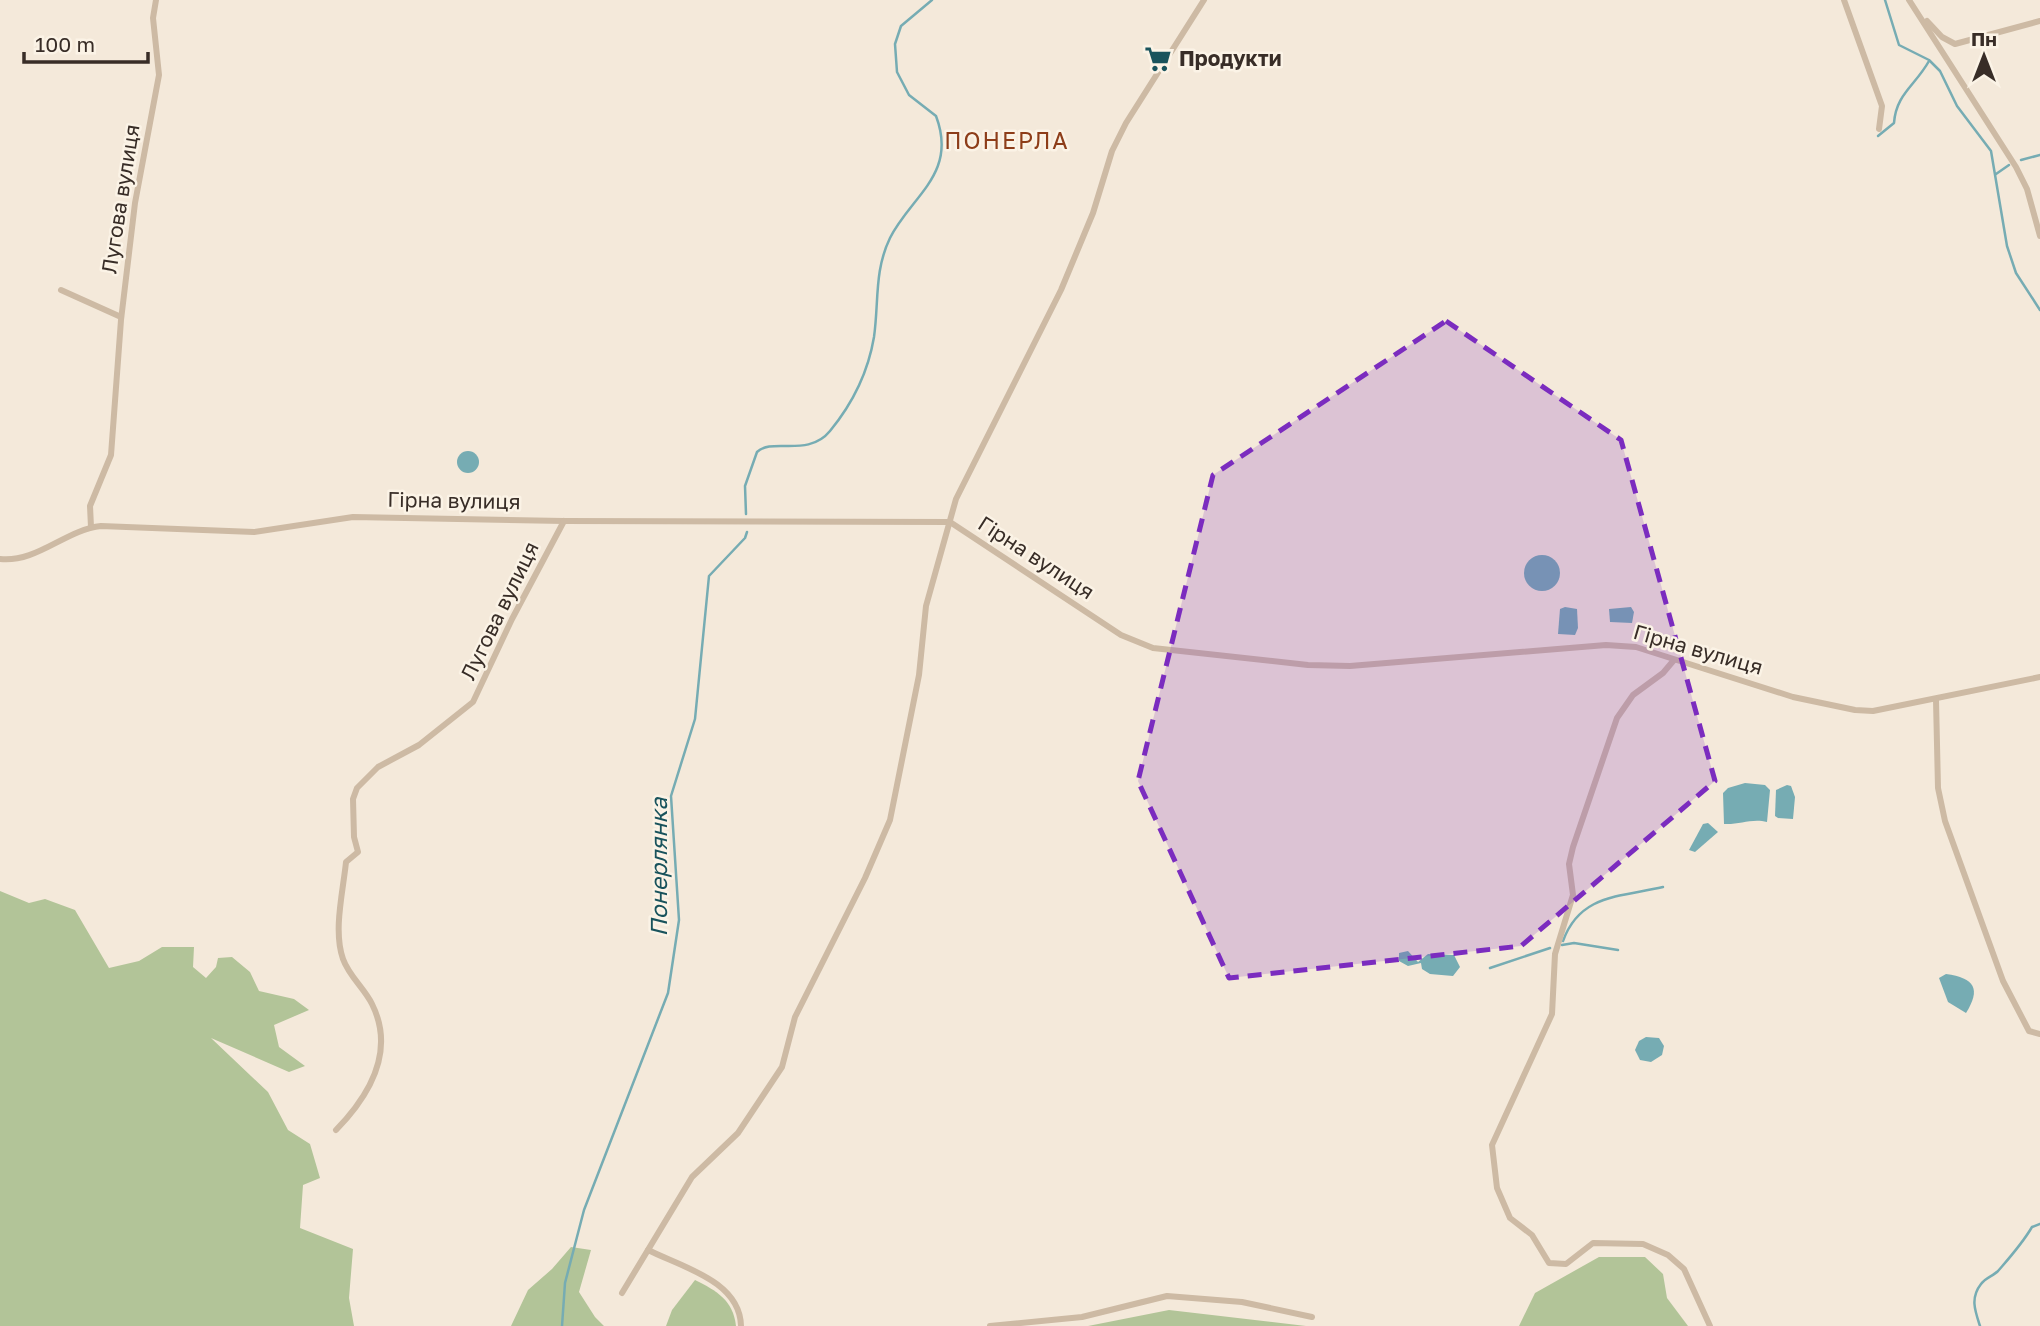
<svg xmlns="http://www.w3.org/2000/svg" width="2040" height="1326" font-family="'Golos Text',sans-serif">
  <rect width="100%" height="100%" fill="#f4e9da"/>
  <g fill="#b2c498">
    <path d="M0,891l29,12 16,-4 30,11 34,58 30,-7 23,-14h32l-1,20 13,11 10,-11 2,-9 14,-1 18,15 9,19 35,8 15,11 -35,15 5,22 26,19 -16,6 -78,-34 57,54 20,38 22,14 10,34 -17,7 -3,43 53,21 -4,49 5,28h-354z"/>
    <path d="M571,1247l20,3 -12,42 16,25 9,9h-93l17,-36 24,-21z"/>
    <path d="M1599,1257h46l18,17 4,24 21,28h-169l16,-33z"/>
    <path d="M695,1280c22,11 38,20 41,46h-70l6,-16z"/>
    <path d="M1169,1310l137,16h-218z"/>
  </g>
  <g fill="#76acb3">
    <circle cx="468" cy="462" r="11"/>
    <circle cx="1542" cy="573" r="18"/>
    <path d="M1565,607l12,2 1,19 -3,7 -17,-1 2,-25z"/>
    <path d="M1631,607l3,5 -2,11 -22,-1 -1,-13z"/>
    <path d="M1745,783l20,2 5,5 -3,32c-15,-4 -28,3 -43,2l-1,-31 5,-5z"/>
    <path d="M1787,785l4,1 4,11 -2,22 -15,-1 -3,-2 1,-26z"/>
    <path d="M1708,823l10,9 -23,20 -6,-2 14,-26z"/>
    <path d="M1408,951l10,11 10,-8 26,1 6,12 -7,9 -23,-2 -8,-5 -1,-6 -13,3 -9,-5v-8z"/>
    <path d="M1946,974c29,4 35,15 20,39l-18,-11 -9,-24z"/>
    <path d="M1646,1037l13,1 5,8 -2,9 -11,7 -11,-2 -5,-10 4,-9z"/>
  </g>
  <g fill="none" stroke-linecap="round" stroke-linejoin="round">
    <g stroke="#76acb3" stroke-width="2.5">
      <path d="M1885,0l14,45 30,15 11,11 17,35 34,45 16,95 9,27 24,37"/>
      <path d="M1878,136l16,-13c2,-29 21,-37 35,-62"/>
      <path d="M2021,160l19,-5"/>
      <path d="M1996,174l13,-9"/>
      <path d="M746,514l-1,-28 12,-34c15,-15 51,6 73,-21 23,-28 38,-58 44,-94 5,-35 0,-66 16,-99 21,-42 68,-64 46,-122l-27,-21 -12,-23 -2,-28 6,-18 31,-26"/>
      <path d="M1563,941c17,-47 57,-44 100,-54"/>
      <path d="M1562,945l12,-2 44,7"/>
      <path d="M1490,968l60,-20"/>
      <path d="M562,1326l3,-43 19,-73 84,-217 11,-73 -8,-124 24,-77 14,-143 36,-38 2,-6"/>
      <path d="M1980,1326c-5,-15 -10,-28 1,-42 4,-6 12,-8 17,-13 13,-15 24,-27 34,-44l8,-3"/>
    </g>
    <g stroke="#cdbaa4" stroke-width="6">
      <path d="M1844,0l38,106 -3,23"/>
      <path d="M1909,0l107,167 11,22 13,47"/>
      <path d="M1927,21l15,16 13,7 85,-23"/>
      <path d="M61,290l60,27"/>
      <path d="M91,527l-1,-21 21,-51 10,-135 14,-117 24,-128 -6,-57 3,-18"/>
      <path d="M0,559c37,4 65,-29 101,-33l153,6 99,-15 211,4 386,1 171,113 32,13 155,17 42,1 256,-21 30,2 157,50 62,13 18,1 167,-34"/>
      <path d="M1674,660l-11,13 -30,22 -16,23 -44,129 -4,17 4,31 -18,59 -3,60 -60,131 5,43 13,30 22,17 17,28 17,1 27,-21 50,1 25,11 16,14 26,57"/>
      <path d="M1936,700l2,88 7,33 58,160 26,50 11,3"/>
      <path d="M336,1130c33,-34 60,-78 36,-126 -8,-16 -23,-28 -29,-45 -10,-28 0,-67 3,-97l12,-10 -4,-15 -1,-38 4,-11 21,-21 41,-22 54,-43 39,-83 52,-98"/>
      <path d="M648,1250c34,17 92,31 93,76"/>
      <path d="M622,1293l70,-116 46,-44 44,-66 13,-50 70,-139 25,-58 29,-145 7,-69 30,-107 105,-209 32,-77 19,-62 14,-28 78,-123"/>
      <path d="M990,1326l92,-9 85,-21 75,6 70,15"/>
    </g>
  </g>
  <path fill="#7b2cbf" fill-opacity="0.2" stroke="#7b2cbf" stroke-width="5" stroke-dasharray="14 9" stroke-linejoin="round" d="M1446,321l175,119 94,341 -194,165 -292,32 -91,-197 75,-306z"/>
  <defs>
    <g id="supermarket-bare" transform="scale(2.1)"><path d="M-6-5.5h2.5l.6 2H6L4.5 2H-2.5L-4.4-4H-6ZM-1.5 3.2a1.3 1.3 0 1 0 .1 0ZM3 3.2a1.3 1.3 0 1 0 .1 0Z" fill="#19535c" stroke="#fbf3e6" stroke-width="2.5" paint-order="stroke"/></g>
  </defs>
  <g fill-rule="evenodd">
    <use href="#supermarket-bare" x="1158" y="59"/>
  </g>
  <g text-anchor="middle" stroke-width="5" stroke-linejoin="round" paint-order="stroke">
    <g font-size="21" font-weight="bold" fill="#382d27" stroke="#fbf3e6" text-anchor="start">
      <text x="1179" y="66">Продукти</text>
    </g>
    <g font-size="21" fill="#382d27" stroke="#fbf3e6">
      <text transform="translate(121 199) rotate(-81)" y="7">Лугова вулиця</text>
      <text transform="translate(454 501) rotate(1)" y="7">Гірна вулиця</text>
      <text transform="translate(1036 558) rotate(33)" y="7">Гірна вулиця</text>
      <text transform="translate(500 611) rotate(-64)" y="7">Лугова вулиця</text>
      <text transform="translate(1698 650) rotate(16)" y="7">Гірна вулиця</text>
    </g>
    <g font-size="23" letter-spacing="2" fill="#8d3d19" stroke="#fbf3e6">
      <text x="1007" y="149">ПОНЕРЛА</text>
    </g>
    <g font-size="23" font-style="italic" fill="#19535c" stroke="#fbf3e6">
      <text transform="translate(659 867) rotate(-90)" y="8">Понерлянка</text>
    </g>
  </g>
  <g transform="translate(1984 56)" stroke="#fbf3e6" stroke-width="5" paint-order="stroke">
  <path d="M0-5L12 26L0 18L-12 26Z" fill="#382d27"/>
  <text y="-10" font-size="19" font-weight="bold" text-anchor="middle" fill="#382d27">Пн</text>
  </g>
  <path d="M24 52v10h124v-10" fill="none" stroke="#382d27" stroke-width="3.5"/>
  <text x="35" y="52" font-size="21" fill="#382d27" stroke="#fbf3e6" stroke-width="5" paint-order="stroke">100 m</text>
</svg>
